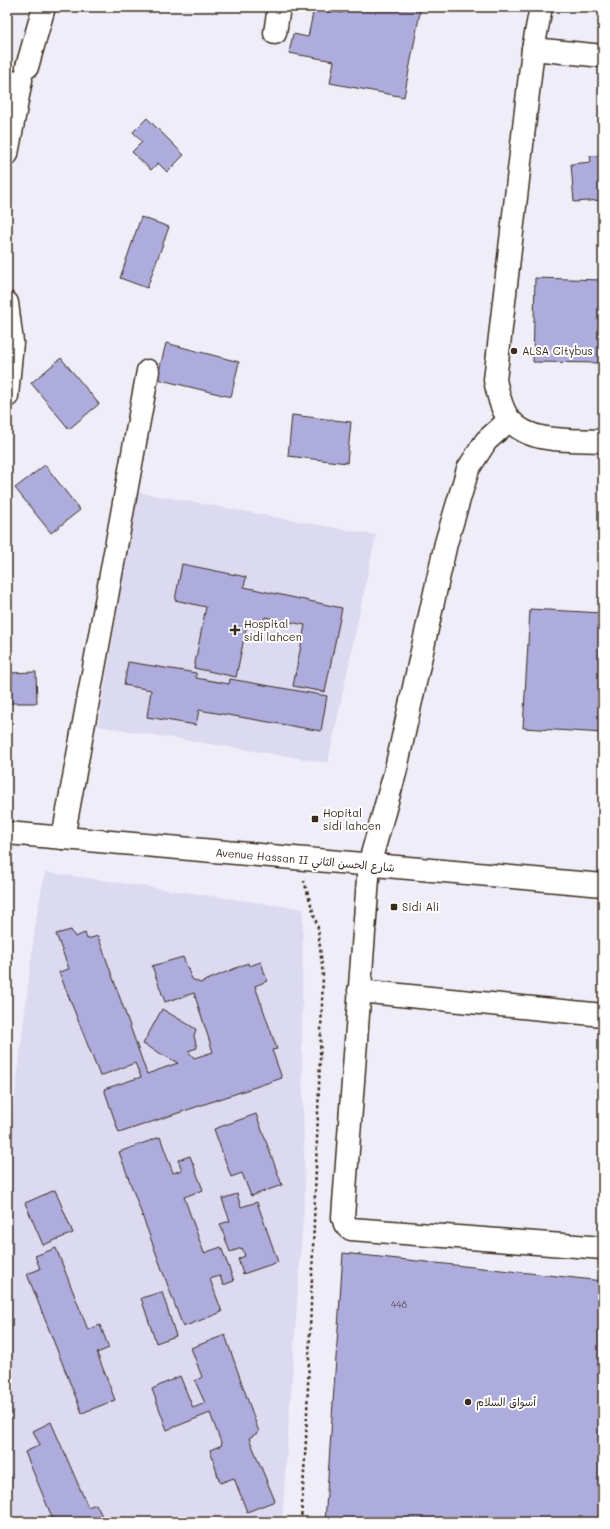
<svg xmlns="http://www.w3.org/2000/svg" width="610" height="1529" font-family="Mali,'Playpen Sans Arabic',sans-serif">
  <rect width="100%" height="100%" fill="#efeef8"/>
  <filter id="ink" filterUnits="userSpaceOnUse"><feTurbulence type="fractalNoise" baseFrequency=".025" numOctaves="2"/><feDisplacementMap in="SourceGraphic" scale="8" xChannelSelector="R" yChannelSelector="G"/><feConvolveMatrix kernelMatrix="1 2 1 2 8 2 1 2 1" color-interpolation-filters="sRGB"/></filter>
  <g filter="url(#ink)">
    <g fill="#dcdaf0">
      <path d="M137,492l239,43 -48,228 -230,-37z"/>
      <path d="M45,872l258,37 -1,144 3,138 -23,331h-275v-361l29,-242z"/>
    </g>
    <g fill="#aeacdd" stroke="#3b2a1e">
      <path d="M343,7h78l-17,90 -74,-14 4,-22 -45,-8 4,-19 15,3 6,-29 28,5z"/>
      <path d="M147,118l37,37 -17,17 -9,-9 -7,7 -19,-18 10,-10 -9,-10z"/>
      <path d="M603,155v45l-29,2 -3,-38 20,-2 -1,-6z"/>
      <path d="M141,217l28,10 -22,61 -27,-10z"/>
      <path d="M535,278l68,2v83l-70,-1z"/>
      <path d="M166,343l73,19 -8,35 -74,-18z"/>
      <path d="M61,358l38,46 -30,25 -38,-46z"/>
      <path d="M292,415l59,7 -4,41 -59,-7z"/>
      <path d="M45,465l35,45 -29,23 -36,-45z"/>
      <path d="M182,564l64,13 -2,10 98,21 -17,84 -32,-6 12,-61 -40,-8 -2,10 -16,-3 -11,53 -42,-9 12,-61 -31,-7z"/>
      <path d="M530,609l73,4v120l-80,-5z"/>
      <path d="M128,662l68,11v5l33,6 1,-5 97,17 -6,35 -122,-21 -3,15 -49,-8 4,-27 -27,-5z"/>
      <path d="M36,672l1,31h-30v-30z"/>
      <path d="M71,930l4,7 10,-4 2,6 11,-3 49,138 31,-11 -35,-19 19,-35 34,20 -2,7 3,12 -9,3 6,7 19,-6 -19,-59 -29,9 -13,-36 31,-9 9,22 8,4 48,-20 1,3 12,-4 6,19 -12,5 22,63 -5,1 10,28 -163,55 -15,-44 37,-12 -6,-14 -35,13 -41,-104 10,-3 -13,-35z"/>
      <path d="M256,1114l26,71 -31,11 -9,-23 -11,4 -17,-48z"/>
      <path d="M160,1137l13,36 9,-3 -4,-10 12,-4 13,34 -19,7 20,56 17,-6 13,34 -11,4 -3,-9 -10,3 12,33 -39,15 -64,-175z"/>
      <path d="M55,1190l18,43 -30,12 -18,-42z"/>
      <path d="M237,1194l4,13 16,-5 21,60 -35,12 -5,-15 7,-3 -3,-8 -12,4 -10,-28 10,-3 -8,-22z"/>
      <path d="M56,1248l32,82 12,-5 9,23 -12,5 18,47 -33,13 -55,-139 13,-5 -5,-13z"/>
      <path d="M343,1253l260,28v241h-278z"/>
      <path d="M162,1292l14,44 -20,7 -15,-45z"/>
      <path d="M225,1335l34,97 -10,6 26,63 -28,11 -13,-34 -14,5 -10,-33 12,-5 -12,-32 -43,17 -15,-41 28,-13 13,32 12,-5 -10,-22 7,-4 -11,-29z"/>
      <path d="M51,1422l37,85 8,-3 9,18h-51l-29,-70 15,-7 -7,-14z"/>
    </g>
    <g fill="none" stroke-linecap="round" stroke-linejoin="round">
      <g stroke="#3b2a1e" stroke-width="25">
        <g id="minor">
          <path d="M541,7l-8,42 -38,331c3,13 6,30 15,40 21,25 64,19 93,21"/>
          <path d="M275,33l4,-26"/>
          <path d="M533,49l70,7"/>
          <path d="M27,67l17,-60"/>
          <path d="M7,154l14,-74"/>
          <path d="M7,303l5,39 -5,54"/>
          <path d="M509,420l-23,21 -18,28 -22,74 -51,230 -26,92 -26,352 2,7 6,5 252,19"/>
          <path d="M63,838l85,-467"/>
          <path d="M359,991l244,24"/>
        </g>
      </g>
      <g stroke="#3b2a1e" stroke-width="25">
        <path id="major" d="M7,833l596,52"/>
      </g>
      <path stroke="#3b2a1e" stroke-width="2.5" stroke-dasharray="3 3" stroke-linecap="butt" d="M301,1522l5,-82 17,-464 -5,-48 -14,-47"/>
      <use href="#minor" stroke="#fff" stroke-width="22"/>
      <use href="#major" stroke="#fff" stroke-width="22"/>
    </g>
  </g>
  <g fill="#3b2a1e" stroke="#fff" stroke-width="1.5">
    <circle cx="514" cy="351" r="4"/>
    <path d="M233 624h4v4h4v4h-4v4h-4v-4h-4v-4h4z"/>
    <rect x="311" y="815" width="8" height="8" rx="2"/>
    <rect x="390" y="903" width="8" height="8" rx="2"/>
    <circle cx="468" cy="1402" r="4"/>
  </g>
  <g text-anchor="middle" stroke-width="4" stroke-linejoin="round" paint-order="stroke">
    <g font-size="9" fill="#584a4e">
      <text x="399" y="1308">448</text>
    </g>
    <g font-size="11" fill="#3b2a1e" stroke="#fff" text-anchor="start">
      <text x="522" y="355">ALSA Citybus</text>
      <text x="244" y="628">Hospital<tspan x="244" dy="13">sidi lahcen</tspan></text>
      <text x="323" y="817">Hopital<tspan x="323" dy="13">sidi lahcen</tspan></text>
      <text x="402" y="911">Sidi Ali</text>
      <text x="476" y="1406">أسواق السلام</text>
    </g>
    <g font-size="11" fill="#3b2a1e" stroke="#fff">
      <text transform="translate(305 860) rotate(5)" y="4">Avenue Hassan II شارع الحسن الثاني</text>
    </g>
  </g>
  <rect width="610" height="1529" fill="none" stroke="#fff" stroke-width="24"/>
  <rect x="12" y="12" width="586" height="1505" fill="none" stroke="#3b2a1e" stroke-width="1.5" filter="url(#ink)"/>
</svg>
